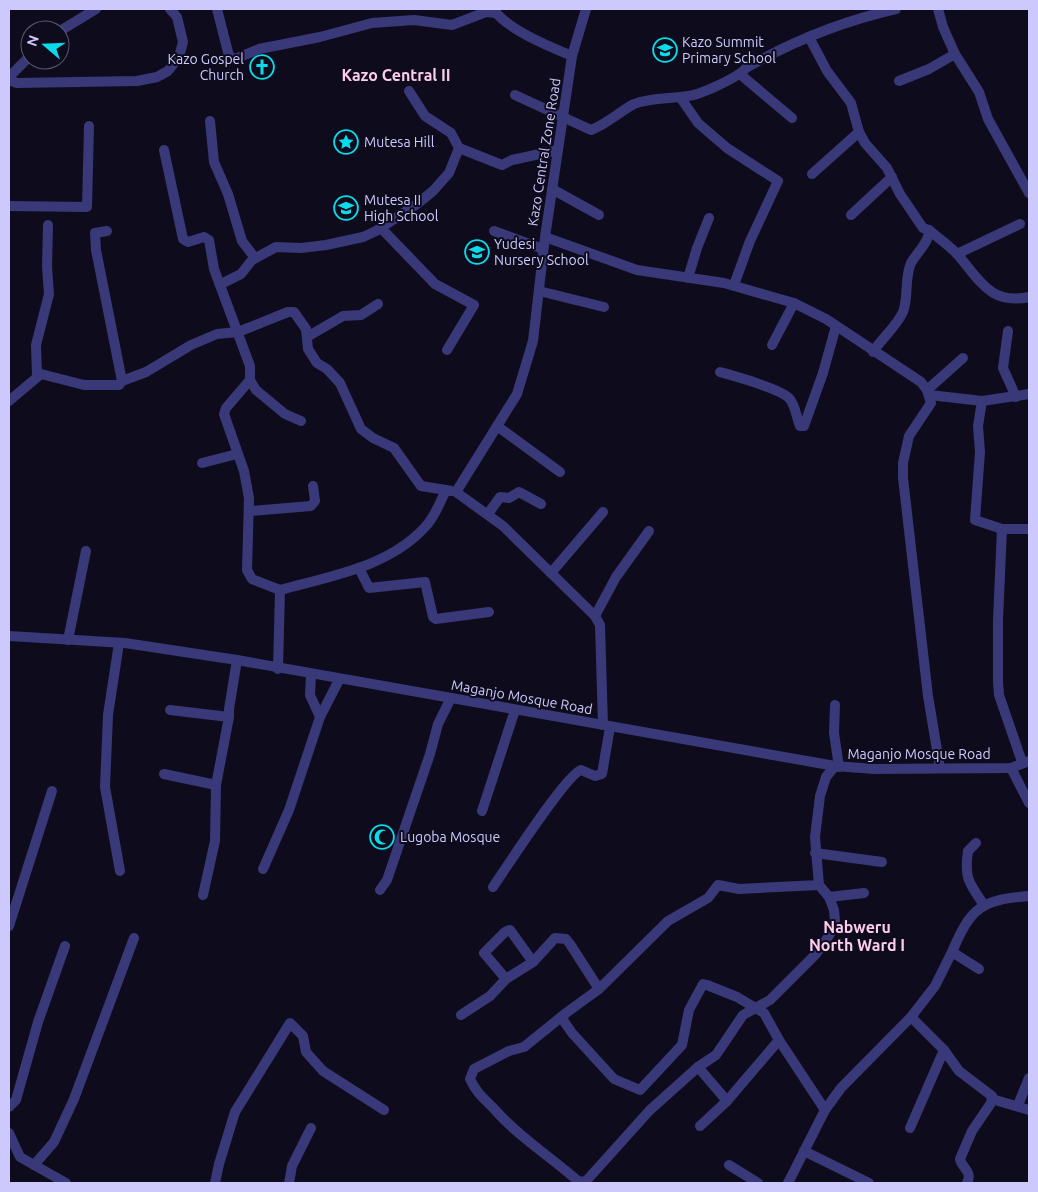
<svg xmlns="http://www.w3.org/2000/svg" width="1038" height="1192" font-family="Ubuntu,sans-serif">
  <rect width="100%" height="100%" fill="#0e0c1c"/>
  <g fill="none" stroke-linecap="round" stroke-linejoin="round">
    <g stroke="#393879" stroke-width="10">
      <path d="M217,9l12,47 6,3 24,-10 61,-12 52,-14 42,-3 38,5 34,-13 10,1"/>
      <path d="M493,9c15,21 55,37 79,47"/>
      <path d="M586,9l-14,47 -27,181 -12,104 -16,53 -61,98 47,34 92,90 5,9 3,100"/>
      <path d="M938,9l5,18 12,27 24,38 9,27 41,74"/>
      <path d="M60,31l36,-22"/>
      <path d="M809,37l18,34 24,32 8,29 6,11 22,25 13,26 23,34 6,2c0,13 -12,22 -18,33 -7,16 -2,33 -8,49 -7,15 -21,26 -30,40"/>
      <path d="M741,75l51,43"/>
      <path d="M9,77l21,-21"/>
      <path d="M9,80l8,3 120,-2 20,-4 11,-6 11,-14 4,-15 -6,-25 -7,-8"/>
      <path d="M899,81l30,-12 26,-15"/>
      <path d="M409,91l16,25 26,17 8,15 43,17 10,-5 46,-10"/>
      <path d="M515,95l76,35c16,-6 28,-18 43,-26 17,-7 36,-5 54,-8 12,-1 51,-19 58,-28 47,-27 97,-47 150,-59"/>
      <path d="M680,97l18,26 29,25 51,33 -28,60 -16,44"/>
      <path d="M210,121l4,41 14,32 14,47 13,17"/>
      <path d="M164,150l19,89 5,3 16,-5 5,3 5,29 36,97v14l-24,28 -2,6 20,57 5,27 -2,72 5,9 28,11 -2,79"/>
      <path d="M812,174l47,-42"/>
      <path d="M552,189l47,26"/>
      <path d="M9,206l78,1 2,-81"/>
      <path d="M851,215l41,-38"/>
      <path d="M381,228l54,56 39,21 -27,45"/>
      <path d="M929,230c9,8 21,16 29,25 22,26 33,50 71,42"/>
      <path d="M107,231l-12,2 1,17 26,131"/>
      <path d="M494,231l49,18"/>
      <path d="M545,237l92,33 87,13 70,20 32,16 95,63 6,8"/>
      <path d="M957,254l63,-30"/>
      <path d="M688,278l9,-30 12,-30"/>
      <path d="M221,284l20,-10 11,-14 24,-13 25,1 25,-3 37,-8 13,-6 41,-27 16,-13 16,-18 10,-25"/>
      <path d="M539,291l65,16"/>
      <path d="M1008,331l-5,37 13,29"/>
      <path d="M307,337l36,-21 18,-1 17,-11"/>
      <path d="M772,345l22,-42"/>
      <path d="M720,372c14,4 59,16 69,26 7,8 7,19 11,28h4l19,-53 13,-47"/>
      <path d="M37,376l-1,-31 13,-51 -2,-27 1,-42"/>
      <path d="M250,380l6,10 29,24 16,7"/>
      <path d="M930,395l52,6 47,-7"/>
      <path d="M9,401l32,-27 43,11h35l3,-4 24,-9 45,-27 26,-11 21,-2 50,-20h6l12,17 2,20 9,14 10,6 13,14 21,46 12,9 21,10 27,38 25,4"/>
      <path d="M982,401l-4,25 2,26 -5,68 27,9h27"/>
      <path d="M497,426l63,46"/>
      <path d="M202,463l35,-9"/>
      <path d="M250,511l61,-5 4,-5 -2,-15"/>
      <path d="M488,514l12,-17 9,1 10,-6 22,12"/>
      <path d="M1002,529l-4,91v62l1,13 23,67"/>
      <path d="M359,568l10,20 56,-6 8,35 3,2 53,-7"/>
      <path d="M551,573l52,-61"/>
      <path d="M280,590c50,-14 109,-23 145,-63 10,-10 15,-25 21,-37l5,1"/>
      <path d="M595,616l21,-39 33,-46"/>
      <path d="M9,636l116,7 112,17 598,106 39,3 137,-1 18,-7"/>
      <path d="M68,640l18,-89"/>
      <path d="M119,643l-11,72 -3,72 15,84"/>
      <path d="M311,674l-1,21 10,22"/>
      <path d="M835,705l-1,28 5,34"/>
      <path d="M170,710l59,7"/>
      <path d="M940,768l-12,-72 -25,-218v-15l6,-27 22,-33 -4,-13 36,-32"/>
      <path d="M1011,768l18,35"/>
      <path d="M164,774l52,11"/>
      <path d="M482,811l33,-101"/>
      <path d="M976,843l-8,8c-4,27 1,32 16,54"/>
      <path d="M815,853l67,9"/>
      <path d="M263,869l26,-59 31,-93 19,-37"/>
      <path d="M819,885l-80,4 -21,-4 -10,13 -40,23 -69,68 -33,24 -42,34 -15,4 -35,18 -4,10c7,15 15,20 26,32 24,27 55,46 82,70l5,1 4,-2 63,-70 48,-43 18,-12 27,-40 27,-15 46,-46 14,-20 5,-13 -1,-11 -5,-13 -10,-12 -4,-48 5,-41 6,-19 9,-11"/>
      <path d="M493,887c13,-19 73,-112 88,-117l14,6 7,-2 8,-47"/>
      <path d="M380,890l7,-10 43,-126 8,-30 13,-26"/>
      <path d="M203,895l12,-54 1,-56 13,-68v-8l8,-49"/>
      <path d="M829,897l35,-4"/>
      <path d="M9,926l43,-135"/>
      <path d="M979,969l-27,-17c19,-45 29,-52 77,-56"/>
      <path d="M506,979l-22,-26 21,-21 5,-2 23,32"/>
      <path d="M461,1015l29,-19 16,-17 27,-17 22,-24 11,1 4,5 29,45"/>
      <path d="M561,1017l11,16 42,46 26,11 42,-45 7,-35 14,-26 4,1 30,12 27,16 15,27 46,70"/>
      <path d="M911,1017l33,33 15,21 33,25 -1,7 -19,28 -12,28c2,10 13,12 7,24"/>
      <path d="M698,1067l29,34"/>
      <path d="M992,1099l37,11"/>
      <path d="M1018,1105l11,-27"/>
      <path d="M9,1107l7,-7 22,-78 27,-76"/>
      <path d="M700,1126l27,-25 52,-61"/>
      <path d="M910,1128l34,-78"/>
      <path d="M9,1133l11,24 46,26"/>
      <path d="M804,1151l65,32"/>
      <path d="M34,1165l20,-23 20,-43 60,-161"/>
      <path d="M729,1165l29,18"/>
      <path d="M215,1183l4,-19 16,-52 55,-89 13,13 3,16 17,19 61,39"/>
      <path d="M289,1183l3,-17 19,-38"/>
      <path d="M788,1183l37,-73 16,-22 70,-71 24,-31 17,-34"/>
    </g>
  </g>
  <defs>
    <g id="school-ring" transform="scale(1.25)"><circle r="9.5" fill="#0e0c1c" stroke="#09dbe9" stroke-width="1.5"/><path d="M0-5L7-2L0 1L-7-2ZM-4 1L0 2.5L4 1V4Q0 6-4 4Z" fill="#09dbe9"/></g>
    <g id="church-ring" transform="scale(1.25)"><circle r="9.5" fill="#0e0c1c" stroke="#09dbe9" stroke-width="1.5"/><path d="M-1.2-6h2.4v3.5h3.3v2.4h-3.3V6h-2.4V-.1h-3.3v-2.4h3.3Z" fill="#09dbe9"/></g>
    <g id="sight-ring" transform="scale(1.25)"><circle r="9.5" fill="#0e0c1c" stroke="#09dbe9" stroke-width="1.5"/><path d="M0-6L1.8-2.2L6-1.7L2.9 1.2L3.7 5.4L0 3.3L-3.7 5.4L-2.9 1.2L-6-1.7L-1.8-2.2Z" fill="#09dbe9"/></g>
    <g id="mosque-ring" transform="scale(1.25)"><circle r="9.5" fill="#0e0c1c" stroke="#09dbe9" stroke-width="1.5"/><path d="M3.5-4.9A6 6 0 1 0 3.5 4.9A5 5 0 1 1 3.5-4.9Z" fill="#09dbe9"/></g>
  </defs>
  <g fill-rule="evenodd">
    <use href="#school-ring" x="665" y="50"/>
    <use href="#church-ring" x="262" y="67"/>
    <use href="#sight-ring" x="346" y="142"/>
    <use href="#school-ring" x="346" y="208"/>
    <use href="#school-ring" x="477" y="252"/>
    <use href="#mosque-ring" x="382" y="837"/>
  </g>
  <g text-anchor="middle" stroke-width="4" stroke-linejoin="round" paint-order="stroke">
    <g font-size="14" fill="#cdc9fd" stroke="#0e0c1c" text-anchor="start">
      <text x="682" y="47">Kazo Summit<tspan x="682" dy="16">Primary School</tspan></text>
      <text x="244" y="64" text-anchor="end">Kazo Gospel<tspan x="244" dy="16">Church</tspan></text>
      <text x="364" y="147">Mutesa Hill</text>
      <text x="364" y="205">Mutesa II<tspan x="364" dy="16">High School</tspan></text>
      <text x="494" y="249">Yudesi<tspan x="494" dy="16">Nursery School</tspan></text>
      <text x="400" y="842">Lugoba Mosque</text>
    </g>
    <g font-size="14" fill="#cdc9fd" stroke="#0e0c1c">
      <text transform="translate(544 152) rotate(-81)" y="5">Kazo Central Zone Road</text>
      <text transform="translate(522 697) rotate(10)" y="5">Maganjo Mosque Road</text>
      <text x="919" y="759">Maganjo Mosque Road</text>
    </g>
    <g font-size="16" font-weight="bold" fill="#fdcbed" stroke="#0e0c1c">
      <text x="396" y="81">Kazo Central II</text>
      <text x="857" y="933">Nabweru<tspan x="857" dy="18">North Ward I</tspan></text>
    </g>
  </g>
  <rect width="1038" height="1192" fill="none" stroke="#cdc9fd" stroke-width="20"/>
  <g transform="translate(45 45) rotate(289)"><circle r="24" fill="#0e0c1c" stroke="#5a5876"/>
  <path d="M0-4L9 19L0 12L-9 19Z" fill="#09dbe9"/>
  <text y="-8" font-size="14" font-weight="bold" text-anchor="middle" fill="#cdc9fd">N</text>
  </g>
</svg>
